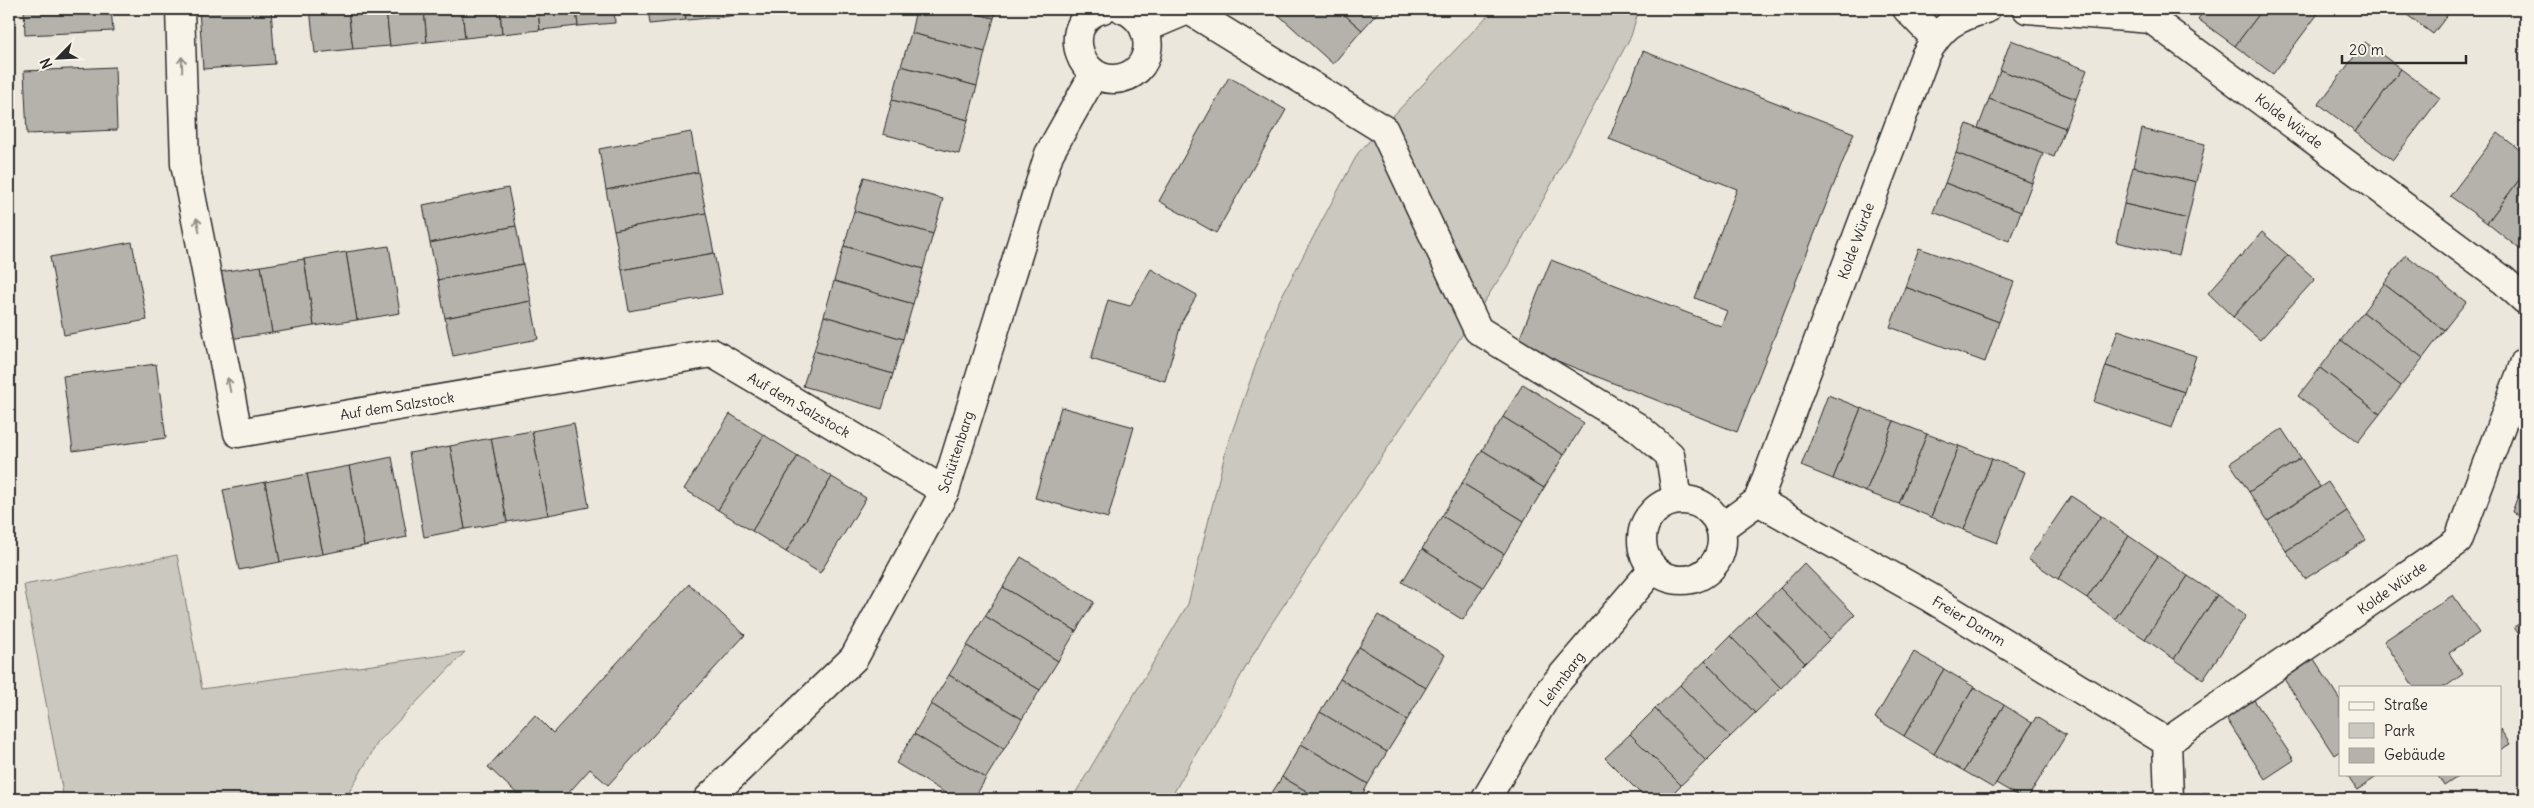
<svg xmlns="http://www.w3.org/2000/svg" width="2534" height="808" font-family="Delius,sans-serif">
  <rect width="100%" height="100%" fill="#ebe7dd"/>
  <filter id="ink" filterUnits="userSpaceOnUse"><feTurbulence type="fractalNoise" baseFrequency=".02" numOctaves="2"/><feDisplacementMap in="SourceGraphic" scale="10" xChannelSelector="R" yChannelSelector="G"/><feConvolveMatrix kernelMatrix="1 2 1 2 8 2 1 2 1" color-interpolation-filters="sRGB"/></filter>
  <g filter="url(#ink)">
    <g fill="#cbc8bf" stroke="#7b7a75">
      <path d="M1494,9h145l-8,27 -124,231 -241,365 -96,167h-98l116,-195 39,-158 50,-141 81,-152z"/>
      <path d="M177,555l25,134 263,-37 -87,90 -33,57h-281l-40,-214z"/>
    </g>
    <g fill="#b5b2ab" stroke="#2b2b2b">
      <path d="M24,9h87l2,22 -88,4z"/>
      <path d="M199,9h72l4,55 -72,5z"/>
      <path d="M310,9h38l5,40 -38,4z"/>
      <path d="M348,9h38l4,37 -37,3z"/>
      <path d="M386,9h38l3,33 -37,4z"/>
      <path d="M424,9h38l3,29 -38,4z"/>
      <path d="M462,9h38l2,25 -37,4z"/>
      <path d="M500,9h38l2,21 -38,4z"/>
      <path d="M538,9h38l2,17 -38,4z"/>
      <path d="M576,9h38l1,14 -37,3z"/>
      <path d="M648,9h37l1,11 -36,4z"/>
      <path d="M685,9h36l1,8 -36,3z"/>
      <path d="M721,9h37l1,3 -37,5z"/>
      <path d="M758,9h36l-35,3z"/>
      <path d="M916,9h41l37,9 -9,34 -74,-19z"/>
      <path d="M957,9h40l-3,9z"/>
      <path d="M1272,9h66l24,21 -29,34z"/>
      <path d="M1338,9h43l-19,21z"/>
      <path d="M2205,9h58l-28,37 -37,-27z"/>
      <path d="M2263,9h53l4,2 -47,63 -38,-28z"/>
      <path d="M2399,9h53l-19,25z"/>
      <path d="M911,33l74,19 -8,34 -76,-20z"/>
      <path d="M2011,40l76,30 -11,29 -76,-29z"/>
      <path d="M2365,42l36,27 -46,63 -36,-28z"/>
      <path d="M1643,51l211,82 -117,299 -220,-87 34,-85 170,66 6,-15 -32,-13 42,-109 -128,-50z"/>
      <path d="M901,66l76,20 -9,34 -76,-20z"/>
      <path d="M115,67l2,63 -90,4 -3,-63z"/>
      <path d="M2401,69l39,29 -47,62 -38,-28z"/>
      <path d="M2000,70l76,29 -11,29 -76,-29z"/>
      <path d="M1229,77l57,33 -70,123 -57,-32z"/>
      <path d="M1989,99l76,29 -11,29 -76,-29z"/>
      <path d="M892,100l76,20 -9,34 -76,-20z"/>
      <path d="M1967,124l76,30 -11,29 -76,-30z"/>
      <path d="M2142,129l63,15 -9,38 -63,-15z"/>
      <path d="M691,132l7,40 -92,18 -7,-41z"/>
      <path d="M2498,133l27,21v18l-38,51 -37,-27z"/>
      <path d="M1956,153l76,30 -11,29 -76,-29z"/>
      <path d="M2133,167l63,15 -8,37 -64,-15z"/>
      <path d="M698,172l8,41 -92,17 -8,-40z"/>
      <path d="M2525,172v75l-3,4 -35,-28z"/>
      <path d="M864,177l79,22 -10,35 -79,-23z"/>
      <path d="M1945,183l76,29 -12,29 -76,-29z"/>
      <path d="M508,188l8,38 -86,17 -7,-38z"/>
      <path d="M2124,204l64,15 -9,37 -63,-14z"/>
      <path d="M854,211l79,23 -10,35 -79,-23z"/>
      <path d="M706,213l8,40 -92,17 -8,-40z"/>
      <path d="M516,226l7,38 -85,16 -8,-37z"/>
      <path d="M2262,232l26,23 -55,62 -25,-24z"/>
      <path d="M132,242l15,78 -83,15 -14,-78z"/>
      <path d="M389,246l11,67 -43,7 -11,-68z"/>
      <path d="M844,246l79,23 -10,35 -79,-23z"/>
      <path d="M1919,248l95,34 -15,40 -94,-35z"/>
      <path d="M346,252l11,68 -43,6 -10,-67z"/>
      <path d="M714,253l8,41 -93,17 -7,-41z"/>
      <path d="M2288,255l27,24 -55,61 -27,-23z"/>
      <path d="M2406,255l60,47 -22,28 -60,-46z"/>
      <path d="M304,259l10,67 -42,7 -11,-67z"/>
      <path d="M523,264l8,37 -86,17 -7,-38z"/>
      <path d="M261,266l11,67 -43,6 -10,-67z"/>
      <path d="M1151,269l46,26 -15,26 -17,60 -74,-22 17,-59 22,6z"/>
      <path d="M834,281l79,23 -10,35 -79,-23z"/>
      <path d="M2384,284l60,46 -21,28 -60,-46z"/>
      <path d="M1905,287l94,35 -14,40 -95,-35z"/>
      <path d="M531,301l7,38 -85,17 -8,-38z"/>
      <path d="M2363,312l60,46 -22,28 -60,-46z"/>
      <path d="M824,316l79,23 -10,35 -79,-23z"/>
      <path d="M2118,330l78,26 -12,36 -78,-26z"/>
      <path d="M2341,340l60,46 -21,28 -60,-46z"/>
      <path d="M814,351l79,23 -11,35 -79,-23z"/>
      <path d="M156,364l10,74 -93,13 -10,-75z"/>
      <path d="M2106,366l78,26 -12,36 -78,-26z"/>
      <path d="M2320,368l60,46 -22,28 -60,-46z"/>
      <path d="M1523,384l61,39 -20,32 -61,-38z"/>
      <path d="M1828,395l33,13 -28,71 -32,-13z"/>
      <path d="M1061,407l73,20 -26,91 -73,-20z"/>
      <path d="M1861,408l33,13 -28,71 -33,-13z"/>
      <path d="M730,414l34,21 -46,75 -34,-21z"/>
      <path d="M1503,417l61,38 -20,33 -62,-38z"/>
      <path d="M1894,421l33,13 -28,70 -33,-12z"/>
      <path d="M574,423l15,84 -41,8 -16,-84z"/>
      <path d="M2282,429l19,29 -52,34 -19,-29z"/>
      <path d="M532,431l16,84 -41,7 -16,-84z"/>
      <path d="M1927,434l32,12 -28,71 -32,-13z"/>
      <path d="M764,435l34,21 -46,75 -34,-21z"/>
      <path d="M491,438l16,84 -42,7 -15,-83z"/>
      <path d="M450,446l15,83 -41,8 -15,-84z"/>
      <path d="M1959,446l33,13 -28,71 -33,-13z"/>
      <path d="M1482,450l62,38 -20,33 -62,-38z"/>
      <path d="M798,456l34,21 -46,75 -34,-21z"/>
      <path d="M392,457l15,80 -43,9 -15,-80z"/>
      <path d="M2301,458l19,29 -52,34 -19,-29z"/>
      <path d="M1992,459l33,13 -28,71 -33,-13z"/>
      <path d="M349,466l15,80 -41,8 -16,-80z"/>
      <path d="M307,474l16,80 -43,8 -15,-80z"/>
      <path d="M832,477l34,21 -46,75 -34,-21z"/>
      <path d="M2525,477v40l-13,-5z"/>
      <path d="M265,482l15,80 -41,8 -16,-80z"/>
      <path d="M2328,482l19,29 -61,40 -18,-30z"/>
      <path d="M1462,483l62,38 -20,33 -62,-38z"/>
      <path d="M2071,496l30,20 -43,63 -30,-20z"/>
      <path d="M2347,511l19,29 -61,39 -19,-28z"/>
      <path d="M1442,516l62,38 -21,33 -61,-38z"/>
      <path d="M2101,516l28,20 -42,62 -29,-19z"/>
      <path d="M2129,536l29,20 -43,63 -28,-21z"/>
      <path d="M1422,549l61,38 -20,33 -61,-38z"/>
      <path d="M2158,556l30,20 -43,63 -30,-20z"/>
      <path d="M1021,557l73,45 -18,29 -73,-44z"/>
      <path d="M1804,563l51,52 -25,24 -50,-51z"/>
      <path d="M2188,576l29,19 -43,64 -29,-20z"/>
      <path d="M689,584l56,51 -137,150 -18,-16 -27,30h-40l-35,-32 47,-52 18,18z"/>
      <path d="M1003,587l73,44 -18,30 -73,-45z"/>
      <path d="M1780,588l50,51 -25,24 -50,-51z"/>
      <path d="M2217,595l29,21 -43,63 -29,-20z"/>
      <path d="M2453,595l26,38 -30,20 14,21 -18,13h-31l-30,-46z"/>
      <path d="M1755,612l50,51 -24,25 -51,-52z"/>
      <path d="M1378,615l67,40 -19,33 -67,-41z"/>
      <path d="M985,616l73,45 -18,29 -73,-44z"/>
      <path d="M2525,620v24l-11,-17z"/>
      <path d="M1730,636l51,52 -26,25 -50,-52z"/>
      <path d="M967,646l73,44 -18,29 -73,-44z"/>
      <path d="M1359,647l67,41 -19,32 -67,-41z"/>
      <path d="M1914,652l30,17 -40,67 -29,-18z"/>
      <path d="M2314,659l26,41v51l-6,4 -50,-76z"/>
      <path d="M1705,661l50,52 -25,24 -50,-52z"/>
      <path d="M1944,669l30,18 -40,67 -30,-18z"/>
      <path d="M949,675l73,44 -18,30 -73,-45z"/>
      <path d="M1340,679l67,41 -20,32 -67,-40z"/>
      <path d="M1680,685l50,52 -24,24 -51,-52z"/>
      <path d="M1974,687l30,18 -40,66 -30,-17z"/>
      <path d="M2254,700l40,60 -29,19 -39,-61z"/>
      <path d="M931,704l73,45 -18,29 -72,-44z"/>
      <path d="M2004,705l28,18 -39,65 -29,-17z"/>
      <path d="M1655,709l51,52 -25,24 -51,-51z"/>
      <path d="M1320,712l67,40 -19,32 -67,-40z"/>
      <path d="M2036,717l30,18 -39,64h-4l-27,-16z"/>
      <path d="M2500,729l10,15 -10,6z"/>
      <path d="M914,734l72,44 -12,21h-19l-59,-36z"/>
      <path d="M1630,734l51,51 -14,14h-21l-41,-41z"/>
      <path d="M1301,744l67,40 -8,15h-40l-38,-22z"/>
      <path d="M2347,774h34l-24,16z"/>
      <path d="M2437,774h25l-18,12z"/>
      <path d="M1282,777l38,22h-52z"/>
      <path d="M2129,792v7h-32l-1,-6z"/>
      <path d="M2202,793l65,2v4h-66z"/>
    </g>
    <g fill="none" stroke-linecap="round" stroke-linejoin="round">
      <g stroke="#2b2b2b" stroke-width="31">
        <g id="street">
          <path d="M180,9l5,155 53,269 474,-80 233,138"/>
          <path d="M1103,9c-41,9 -28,71 11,70 41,-2 45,-56 9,-70"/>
          <path d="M1907,9l28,29"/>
          <path d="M2027,9l124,10 352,261 22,20"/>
          <path d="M1189,10l195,120 94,200 159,97 33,28 7,45"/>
          <path d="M1145,28l45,-19"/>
          <circle cx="1682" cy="540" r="40"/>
          <path d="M1758,501l167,-445c16,-30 29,-38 61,-47"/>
          <path d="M1721,528l37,-27 171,96 238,145 2,57"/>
          <path d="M2167,742l291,-201 67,-179"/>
          <path d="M708,799l146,-141 91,-167 104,-337 45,-80"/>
          <path d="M1486,799l64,-109 103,-121"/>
        </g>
      </g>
      <use href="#street" stroke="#f7f3e8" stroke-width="28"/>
    </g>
    <defs><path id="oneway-shaft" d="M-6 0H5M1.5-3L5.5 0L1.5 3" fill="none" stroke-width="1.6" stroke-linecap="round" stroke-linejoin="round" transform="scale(1.25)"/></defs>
    <g stroke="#918f8a">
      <use href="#oneway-shaft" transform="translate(182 64) rotate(-92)"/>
      <use href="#oneway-shaft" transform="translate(198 225) rotate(-101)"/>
      <use href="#oneway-shaft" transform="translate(229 385) rotate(-101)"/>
    </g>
  </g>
  <g text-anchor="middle" stroke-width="4" stroke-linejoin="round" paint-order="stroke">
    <g font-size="14" fill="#2b2b2b" stroke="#f7f3e8">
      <text transform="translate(2289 121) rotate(37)" y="5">Kolde Würde</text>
      <text transform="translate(1856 241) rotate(-70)" y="5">Kolde Würde</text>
      <text transform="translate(799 405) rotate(30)" y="5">Auf dem Salzstock</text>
      <text transform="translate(397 406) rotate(-9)" y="5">Auf dem Salzstock</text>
      <text transform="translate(956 452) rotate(-72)" y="5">Schüttenbarg</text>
      <text transform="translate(2392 588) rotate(-35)" y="5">Kolde Würde</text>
      <text transform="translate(1969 621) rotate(31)" y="5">Freier Damm</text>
      <text transform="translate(1562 679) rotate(-53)" y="5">Lehmbarg</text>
    </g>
  </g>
  <rect width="2534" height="808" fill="none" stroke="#f7f3e8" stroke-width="30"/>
  <rect x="15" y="15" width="2504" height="778" fill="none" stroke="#2b2b2b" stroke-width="2" filter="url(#ink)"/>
  <rect x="2339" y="686" width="162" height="90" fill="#f7f3e8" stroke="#a5a39c"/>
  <rect x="2349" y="702" width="25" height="8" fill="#f7f3e8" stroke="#a5a39c"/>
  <text x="2384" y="710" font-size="15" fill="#2b2b2b">Straße</text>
  <rect x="2349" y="723" width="25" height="15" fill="#cbc8bf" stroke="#a5a39c"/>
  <text x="2384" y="736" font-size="15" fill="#2b2b2b">Park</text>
  <rect x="2349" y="748" width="25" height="15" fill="#b5b2ab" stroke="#a5a39c"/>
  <text x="2384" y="760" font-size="15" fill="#2b2b2b">Gebäude</text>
  <g transform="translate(58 58) rotate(246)" stroke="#f7f3e8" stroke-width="4" paint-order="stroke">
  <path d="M0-4L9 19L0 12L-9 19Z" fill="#2b2b2b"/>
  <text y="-8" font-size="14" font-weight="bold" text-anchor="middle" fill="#2b2b2b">N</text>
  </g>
  <path d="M2342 55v8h124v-8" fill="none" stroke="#2b2b2b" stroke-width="2.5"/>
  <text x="2349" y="55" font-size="15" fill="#2b2b2b" stroke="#f7f3e8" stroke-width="4" paint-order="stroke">20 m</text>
</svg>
